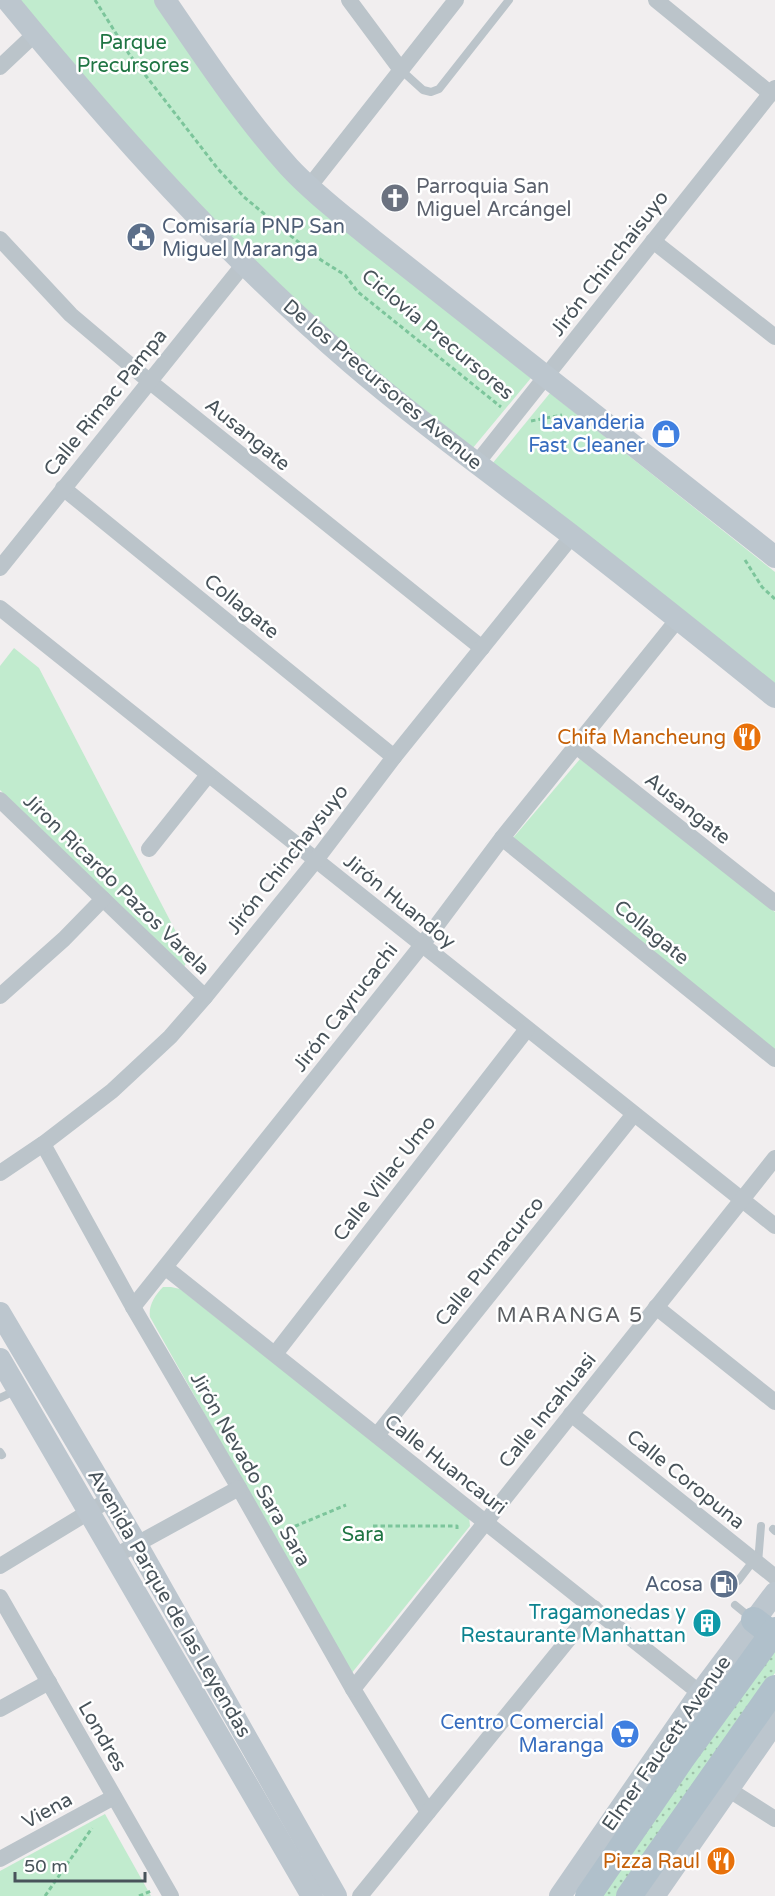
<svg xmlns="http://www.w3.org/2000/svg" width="775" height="1896" font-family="'Varela Round',sans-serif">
  <defs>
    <pattern id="grass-dots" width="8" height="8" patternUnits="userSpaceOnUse" patternTransform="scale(1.5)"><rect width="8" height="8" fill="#c1ebce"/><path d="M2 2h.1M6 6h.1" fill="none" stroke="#9fc1aa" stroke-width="1.8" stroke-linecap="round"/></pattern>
  </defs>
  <rect width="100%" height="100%" fill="#f1eeef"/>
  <path fill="url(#grass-dots)" d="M775,1644v29l-38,52 -118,171h-21z"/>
  <g fill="#c1ebce">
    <path d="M20,0h139l133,184 239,194 -59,71 -79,-63 -144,-122 -204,-227z"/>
    <path d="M550,393l225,179v117l-283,-225z"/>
    <path d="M14,648l25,20 150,289 -5,10 -184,-177v-124z"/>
    <path d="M580,759l195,153v140l-262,-214z"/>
    <path d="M163,1287h8l9,2 289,228 1,9 -119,148 -201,-357c-2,-11 5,-22 13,-30z"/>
    <path d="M105,1814l46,82h-151v-25z"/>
  </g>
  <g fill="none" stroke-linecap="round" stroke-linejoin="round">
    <g stroke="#7cc59b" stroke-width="3" stroke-dasharray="4.5 3" stroke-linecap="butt">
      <path d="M95,0l34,54 89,115 26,28 42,35 35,28 24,15 13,17 143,115"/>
      <path d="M531,421l31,-6"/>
      <path d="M745,560l17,27 13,12"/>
      <path d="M373,1526h84v4"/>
      <path d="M281,1532l65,-27"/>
      <path d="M45,1896l47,-68"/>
      <path d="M139,1896l12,-5"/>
    </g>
    <g stroke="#bbc4ca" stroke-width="8">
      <path d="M401,70l22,20 8,2 8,-3 70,-89"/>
      <path d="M0,1398l17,-8"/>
      <path d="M0,1452l2,3"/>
      <path d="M773,1529l2,2"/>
      <path d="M758,1563l3,-37"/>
      <path d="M738,1581l16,-21"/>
      <path d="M735,1605l16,13"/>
    </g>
    <g stroke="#bbc4ca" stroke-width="16">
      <path d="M349,0l52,70"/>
      <path d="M656,0l115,94"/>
      <path d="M0,67l35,-33"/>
      <path d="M309,187l147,-187"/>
      <path d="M0,239l71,76 78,66 333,267"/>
      <path d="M653,241l122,96"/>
      <path d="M477,463l298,-375"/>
      <path d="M63,488l331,269"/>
      <path d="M0,568l244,-304"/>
      <path d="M0,608l775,618"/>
      <path d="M576,746l199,157"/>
      <path d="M0,800l205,197"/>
      <path d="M502,838l273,221"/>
      <path d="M149,849l59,-74"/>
      <path d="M0,996l64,-57 39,-40"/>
      <path d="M43,1144l90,163 106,181 114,201 75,123"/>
      <path d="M0,1173l43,-29 69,-53 58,-54 35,-40 111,-137 78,-103 178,-221"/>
      <path d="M166,1268l534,425"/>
      <path d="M133,1307l289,-362 80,-107 176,-219"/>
      <path d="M656,1307l119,95"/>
      <path d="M275,1354l252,-325"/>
      <path d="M571,1414l204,163"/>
      <path d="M377,1435l257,-321"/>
      <path d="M115,1556l124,-68"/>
      <path d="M0,1566l110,-67"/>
      <path d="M0,1597l171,299"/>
      <path d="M353,1689l422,-531"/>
      <path d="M0,1709l49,-27"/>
      <path d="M720,1784l55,35"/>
      <path d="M0,1859l114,-62"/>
      <path d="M360,1896l234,-288"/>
    </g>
    <g stroke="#bcc6ce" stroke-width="22">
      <path d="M7,0c106,129 218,255 345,364 70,60 145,114 218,170 69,54 137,108 205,163"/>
      <path d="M165,0c39,57 78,116 124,167 25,27 56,50 84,73l402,317"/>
      <path d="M0,1313l136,230 200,353"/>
      <path d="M0,1359l312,537"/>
      <path d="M560,1896l140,-203 75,-100"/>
      <path d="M654,1896l121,-174"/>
    </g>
    <g stroke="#b0c0cb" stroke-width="26">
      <path d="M754,1620l18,14"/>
      <path d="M588,1896l93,-136 94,-130"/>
      <path d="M629,1896l146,-208"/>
    </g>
  </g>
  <defs>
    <g id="church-disc" transform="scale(1.5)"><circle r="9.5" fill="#6b7280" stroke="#fff"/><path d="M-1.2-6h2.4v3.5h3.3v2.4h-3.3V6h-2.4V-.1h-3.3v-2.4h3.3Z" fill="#fff"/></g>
    <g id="civic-disc" transform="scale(1.5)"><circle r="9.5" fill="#5c6f8a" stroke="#fff"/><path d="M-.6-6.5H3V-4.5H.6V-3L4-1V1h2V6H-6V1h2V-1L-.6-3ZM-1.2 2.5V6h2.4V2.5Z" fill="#fff"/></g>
    <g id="shop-disc" transform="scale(1.5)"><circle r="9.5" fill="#3f7fe0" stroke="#fff"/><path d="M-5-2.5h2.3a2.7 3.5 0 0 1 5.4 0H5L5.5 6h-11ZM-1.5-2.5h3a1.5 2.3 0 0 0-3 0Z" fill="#fff"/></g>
    <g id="restaurant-disc" transform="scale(1.5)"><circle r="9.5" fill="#e8710a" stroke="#fff"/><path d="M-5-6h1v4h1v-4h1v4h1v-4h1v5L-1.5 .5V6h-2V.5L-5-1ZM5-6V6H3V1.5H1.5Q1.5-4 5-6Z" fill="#fff"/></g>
    <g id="fuel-disc" transform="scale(1.5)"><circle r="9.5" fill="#5c6f8a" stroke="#fff"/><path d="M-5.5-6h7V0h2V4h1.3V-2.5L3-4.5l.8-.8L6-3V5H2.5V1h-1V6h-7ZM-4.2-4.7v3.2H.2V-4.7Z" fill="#fff"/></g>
    <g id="building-disc" transform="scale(1.5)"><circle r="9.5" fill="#0f9aa8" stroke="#fff"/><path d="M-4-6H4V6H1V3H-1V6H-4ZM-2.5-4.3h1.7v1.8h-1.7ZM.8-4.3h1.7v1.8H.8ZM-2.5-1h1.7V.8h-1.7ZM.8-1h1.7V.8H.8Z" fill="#fff"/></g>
    <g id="supermarket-disc" transform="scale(1.5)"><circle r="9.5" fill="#3f7fe0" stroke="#fff"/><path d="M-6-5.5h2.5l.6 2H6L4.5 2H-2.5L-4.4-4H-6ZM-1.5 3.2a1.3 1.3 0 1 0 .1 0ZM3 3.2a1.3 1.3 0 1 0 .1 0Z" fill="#fff"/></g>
  </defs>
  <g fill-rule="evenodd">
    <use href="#church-disc" x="395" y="198"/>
    <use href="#civic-disc" x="141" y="237"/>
    <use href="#shop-disc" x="666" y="434"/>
    <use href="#restaurant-disc" x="747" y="737"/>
    <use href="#fuel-disc" x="724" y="1584"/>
    <use href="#building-disc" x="707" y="1623"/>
    <use href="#supermarket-disc" x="625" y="1734"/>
    <use href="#restaurant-disc" x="721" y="1861"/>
  </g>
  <g text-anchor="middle" stroke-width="5" stroke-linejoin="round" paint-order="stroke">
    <g font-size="20" fill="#1f7543" stroke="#fff">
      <text x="133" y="49">Parque<tspan x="133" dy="23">Precursores</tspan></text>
      <text x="363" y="1541">Sara</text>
    </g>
    <g font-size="20" fill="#5b616d" stroke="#fff" text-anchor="start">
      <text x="416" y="193">Parroquia San<tspan x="416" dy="23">Miguel Arcángel</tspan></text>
    </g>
    <g font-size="20" fill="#4e5e75" stroke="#fff" text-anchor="start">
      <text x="162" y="233">Comisaría PNP San<tspan x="162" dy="23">Miguel Maranga</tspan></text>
      <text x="703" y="1591" text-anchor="end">Acosa</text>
    </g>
    <g font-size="20" fill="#48535a" stroke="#fff">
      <text transform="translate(609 263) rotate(-52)" y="7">Jirón Chinchaisuyo</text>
      <text transform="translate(438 334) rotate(40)" y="7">Ciclovía Precursores</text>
      <text transform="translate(383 384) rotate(40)" y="7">De los Precursores Avenue</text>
      <text transform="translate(105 402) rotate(-51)" y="7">Calle Rimac Pampa</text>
      <text transform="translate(248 434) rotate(39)" y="7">Ausangate</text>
      <text transform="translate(242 606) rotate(39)" y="7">Collagate</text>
      <text transform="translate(688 808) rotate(38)" y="7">Ausangate</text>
      <text transform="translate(287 859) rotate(-52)" y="7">Jirón Chinchaysuyo</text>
      <text transform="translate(117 884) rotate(44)" y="7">Jíron Ricardo Pazos Varela</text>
      <text transform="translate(400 901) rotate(39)" y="7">Jirón Huandoy</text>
      <text transform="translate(652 932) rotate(39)" y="7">Collagate</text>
      <text transform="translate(345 1007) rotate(-52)" y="7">Jirón Cayrucachi</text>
      <text transform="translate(384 1178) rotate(-52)" y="7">Calle Villac Umo</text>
      <text transform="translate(489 1261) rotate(-51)" y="7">Calle Pumacurco</text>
      <text transform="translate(547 1410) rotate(-51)" y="7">Calle Incahuasi</text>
      <text transform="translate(446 1464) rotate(38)" y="7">Calle Huancauri</text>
      <text transform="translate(251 1469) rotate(60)" y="7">Jirón Nevado Sara Sara</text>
      <text transform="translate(686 1479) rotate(39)" y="7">Calle Coropuna</text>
      <text transform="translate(170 1603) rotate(60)" y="7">Avenida Parque de las Leyendas</text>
      <text transform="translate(103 1736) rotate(60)" y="7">Londres</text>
      <text transform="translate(666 1743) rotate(-55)" y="7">Elmer Faucett Avenue</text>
      <text transform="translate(47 1810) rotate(-29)" y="7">Viena</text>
    </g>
    <g font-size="20" fill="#366cbe" stroke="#fff" text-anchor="end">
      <text x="645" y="429">Lavanderia<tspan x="645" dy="23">Fast Cleaner</tspan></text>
      <text x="604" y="1729">Centro Comercial<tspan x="604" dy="23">Maranga</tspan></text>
    </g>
    <g font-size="20" fill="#c56008" stroke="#fff" text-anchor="end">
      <text x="726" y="744">Chifa Mancheung</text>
      <text x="700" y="1868">Pizza Raul</text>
    </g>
    <g font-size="20" fill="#0d838f" stroke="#fff" text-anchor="end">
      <text x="686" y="1619">Tragamonedas y<tspan x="686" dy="23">Restaurante Manhattan</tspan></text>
    </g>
    <g font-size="21" letter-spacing="1.5" fill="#5c5f63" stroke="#fff">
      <text x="570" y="1322">MARANGA 5</text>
    </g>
  </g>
  <path d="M15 1872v9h130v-9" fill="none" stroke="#48535a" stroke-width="3"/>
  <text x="24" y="1872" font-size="18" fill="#48535a" stroke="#ffffff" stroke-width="4.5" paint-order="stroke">50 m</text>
</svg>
